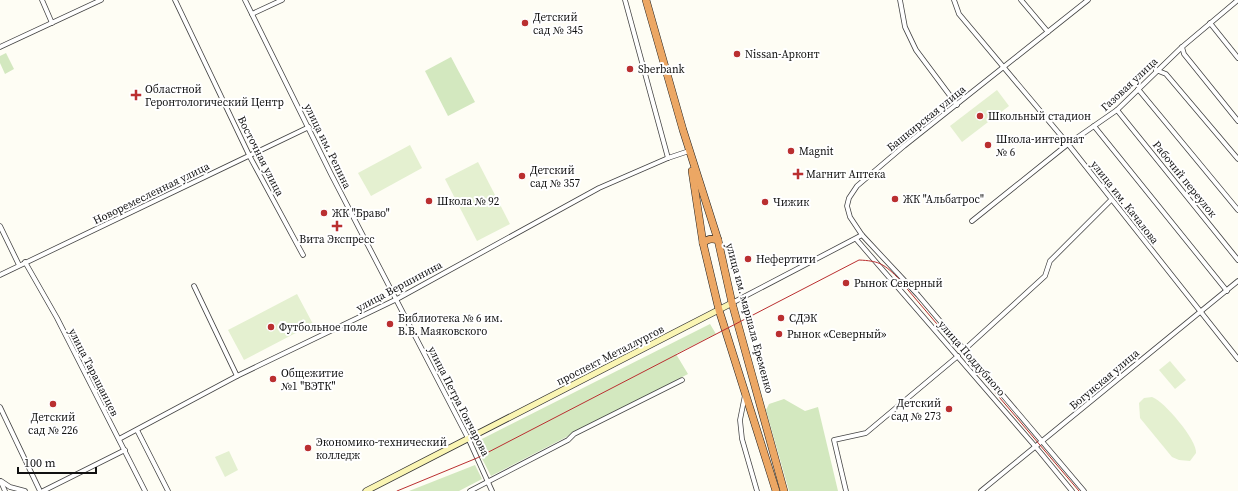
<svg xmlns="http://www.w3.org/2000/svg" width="1238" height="491" font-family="'Source Serif 4',serif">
  <rect width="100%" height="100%" fill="#fefdf4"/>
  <g fill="#d3e8bf">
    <path d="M6,53l8,16 -9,5 -5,-11v-7z"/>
    <path d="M451,57l24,45 -27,14 -23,-45z"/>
    <path d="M710,324l6,10 -40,20 12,20 -197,102 -17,-33z"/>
    <path d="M784,399l21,12 13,-4 20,84h-49l-23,-81 3,-6z"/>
    <path d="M475,465l7,14 -23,12h-50z"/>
  </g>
  <g fill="#e4f0d0">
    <path d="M997,90l12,16 -47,36 -12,-16z"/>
    <path d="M410,145l12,23 -51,28 -13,-23z"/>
    <path d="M478,162l32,62 -33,17 -32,-62z"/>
    <path d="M297,294l16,30 -69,36 -16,-30z"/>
    <path d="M1170,361l16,19 -11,9 -16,-19z"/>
    <path d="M1152,397c12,4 45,43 44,56l-6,8 -11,-1 -7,-3 -32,-39 -1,-15 5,-5z"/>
    <path d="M229,451l9,19 -13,7 -10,-20z"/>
  </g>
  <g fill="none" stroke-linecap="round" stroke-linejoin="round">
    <g stroke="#434343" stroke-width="5.5">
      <g id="street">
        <path d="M42,0l10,23"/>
        <path d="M175,0l75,157 53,98"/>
        <path d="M245,0l86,174 138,266 23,51"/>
        <path d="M625,0l43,158"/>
        <path d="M900,0l5,27 11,23 41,55"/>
        <path d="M954,0l5,14 109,130 170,215"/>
        <path d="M1021,0l27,32"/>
        <path d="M252,14l30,-14"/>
        <path d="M1210,23l28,35"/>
        <path d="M0,47l101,-47"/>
        <path d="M1182,47l2,7 54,67"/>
        <path d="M1156,70l10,4 72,85"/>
        <path d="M1138,89l100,121"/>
        <path d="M1117,110l121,150"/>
        <path d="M1094,126l133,165"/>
        <path d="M972,221l96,-77 49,-34 65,-63 56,-47"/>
        <path d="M0,226l19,39"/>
        <path d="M856,239l184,213 32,39"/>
        <path d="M25,262l32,56 88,173"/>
        <path d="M0,275l309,-148"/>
        <path d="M194,286l43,90"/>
        <path d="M732,303l130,-68"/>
        <path d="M964,350l81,-74 5,-15 61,-61"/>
        <path d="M745,395l-5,25 2,19 15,52"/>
        <path d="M0,407l40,84"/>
        <path d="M137,430l31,61"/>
        <path d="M119,439l118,-63 160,-77 202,-111 69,-30 21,-7"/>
        <path d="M1,481l9,6 15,4"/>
        <path d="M1,482l4,9"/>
        <path d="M43,491l82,-41"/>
        <path d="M470,491l98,-51 6,-6 108,-54"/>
        <path d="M846,491l-12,-51 32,-7 92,-77"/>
        <path d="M981,491l257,-210"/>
        <path d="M1084,491l-166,-196 -56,-60 -12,-18 -3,-11 2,-8 8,-12 47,-40 184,-146"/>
      </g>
    </g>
    <g stroke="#323232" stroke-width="7">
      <path id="secondary" d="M366,491l366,-188"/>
    </g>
    <g stroke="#212121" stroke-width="8">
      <g id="highway">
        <path d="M646,0l37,130 35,110 14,63 52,188"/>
        <path d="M692,171l11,72 16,67 57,181"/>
        <path d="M703,243c4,-4 8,-5 15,-3"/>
      </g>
    </g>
    <use href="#street" stroke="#fff" stroke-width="4"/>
    <use href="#secondary" stroke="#faf5b3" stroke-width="5.5"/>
    <use href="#highway" stroke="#eca764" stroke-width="7"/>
    <path stroke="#ba2f30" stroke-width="1" d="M397,491l80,-33 382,-198c19,1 24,3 38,17l182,214"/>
  </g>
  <g fill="#ba2f30" stroke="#fff" stroke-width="1.5">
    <circle cx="525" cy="23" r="4"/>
    <circle cx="737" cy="54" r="4"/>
    <circle cx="630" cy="69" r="4"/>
    <path d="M134 89h4v4h4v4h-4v4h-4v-4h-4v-4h4z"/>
    <circle cx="980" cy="116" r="4"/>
    <circle cx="988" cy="145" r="4"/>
    <circle cx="791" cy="151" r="4"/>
    <path d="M796 168h4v4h4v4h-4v4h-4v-4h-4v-4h4z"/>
    <circle cx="522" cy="176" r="4"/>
    <circle cx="895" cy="199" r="4"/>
    <circle cx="429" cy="201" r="4"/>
    <circle cx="765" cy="202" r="4"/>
    <circle cx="324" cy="213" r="4"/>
    <path d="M335 220h4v4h4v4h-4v4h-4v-4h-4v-4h4z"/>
    <circle cx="748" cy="259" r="4"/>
    <circle cx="846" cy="283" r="4"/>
    <circle cx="781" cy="318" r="4"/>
    <circle cx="390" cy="324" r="4"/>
    <circle cx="271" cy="327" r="4"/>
    <circle cx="779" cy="334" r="4"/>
    <circle cx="273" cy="379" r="4"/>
    <circle cx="53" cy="404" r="4"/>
    <circle cx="949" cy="409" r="4"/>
    <circle cx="308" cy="448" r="4"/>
  </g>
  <g text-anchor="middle" stroke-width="4" stroke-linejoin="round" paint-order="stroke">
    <g font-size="11" fill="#101010" stroke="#fff" text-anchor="start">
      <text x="533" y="21">Детский<tspan x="533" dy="13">сад № 345</tspan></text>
      <text x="745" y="58">Nissan-Арконт</text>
      <text x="638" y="73">Sberbank</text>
      <text x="145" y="93">Областной<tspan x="145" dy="13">Геронтологический Центр</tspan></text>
      <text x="988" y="120">Школьный стадион</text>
      <text x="996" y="143">Школа-интернат<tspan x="996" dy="13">№ 6</tspan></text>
      <text x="799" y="155">Magnit</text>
      <text x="530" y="174">Детский<tspan x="530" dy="13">сад № 357</tspan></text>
      <text x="806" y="178">Магнит Аптека</text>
      <text x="903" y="203">ЖК "Альбатрос"</text>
      <text x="437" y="205">Школа № 92</text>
      <text x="773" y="206">Чижик</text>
      <text x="332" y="217">ЖК "Браво"</text>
      <text x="337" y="243" text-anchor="middle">Вита Экспресс</text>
      <text x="756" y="263">Нефертити</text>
      <text x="854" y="287">Рынок Северный</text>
      <text x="398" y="322">Библиотека № 6 им.<tspan x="398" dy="13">В.В. Маяковского</tspan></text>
      <text x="789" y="322">СДЭК</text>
      <text x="279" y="331">Футбольное поле</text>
      <text x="787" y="338">Рынок «Северный»</text>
      <text x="281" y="377">Общежитие<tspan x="281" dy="13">№1 "ВЭТК"</tspan></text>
      <text x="941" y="407" text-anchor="end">Детский<tspan x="941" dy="13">сад № 273</tspan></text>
      <text x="53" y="421" text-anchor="middle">Детский<tspan x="53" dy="13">сад № 226</tspan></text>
      <text x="316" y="446">Экономико-технический<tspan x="316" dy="13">колледж</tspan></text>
    </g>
    <g font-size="11" fill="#101010" stroke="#fff">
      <text transform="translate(1129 84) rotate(-43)" y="4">Газовая улица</text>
      <text transform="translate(926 118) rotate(-39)" y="4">Башкирская улица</text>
      <text transform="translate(328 146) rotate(64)" y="4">улица им. Репина</text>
      <text transform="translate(261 156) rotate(63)" y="4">Восточная улица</text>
      <text transform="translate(1185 179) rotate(51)" y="4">Рабочий переулок</text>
      <text transform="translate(151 193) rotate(-26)" y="4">Новоремесленная улица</text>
      <text transform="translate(1125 202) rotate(52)" y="4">улица им. Качалова</text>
      <text transform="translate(399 286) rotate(-28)" y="4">улица Вершинина</text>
      <text transform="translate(750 318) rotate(75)" y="4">улица им. маршала Еременко</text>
      <text transform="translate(610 355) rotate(-27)" y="4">проспект Металлургов</text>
      <text transform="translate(972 358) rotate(49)" y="4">улица Поддубного</text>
      <text transform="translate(94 372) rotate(63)" y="4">улица Таращанцев</text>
      <text transform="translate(1104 379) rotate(-40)" y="4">Богунская улица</text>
      <text transform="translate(459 401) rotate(63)" y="4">улица Петра Гончарова</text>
    </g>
  </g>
  <path d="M18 467v6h78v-6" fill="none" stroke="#101010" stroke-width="2"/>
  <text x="24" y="467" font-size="12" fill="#101010" stroke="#ffffff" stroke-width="3" paint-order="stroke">100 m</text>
</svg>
